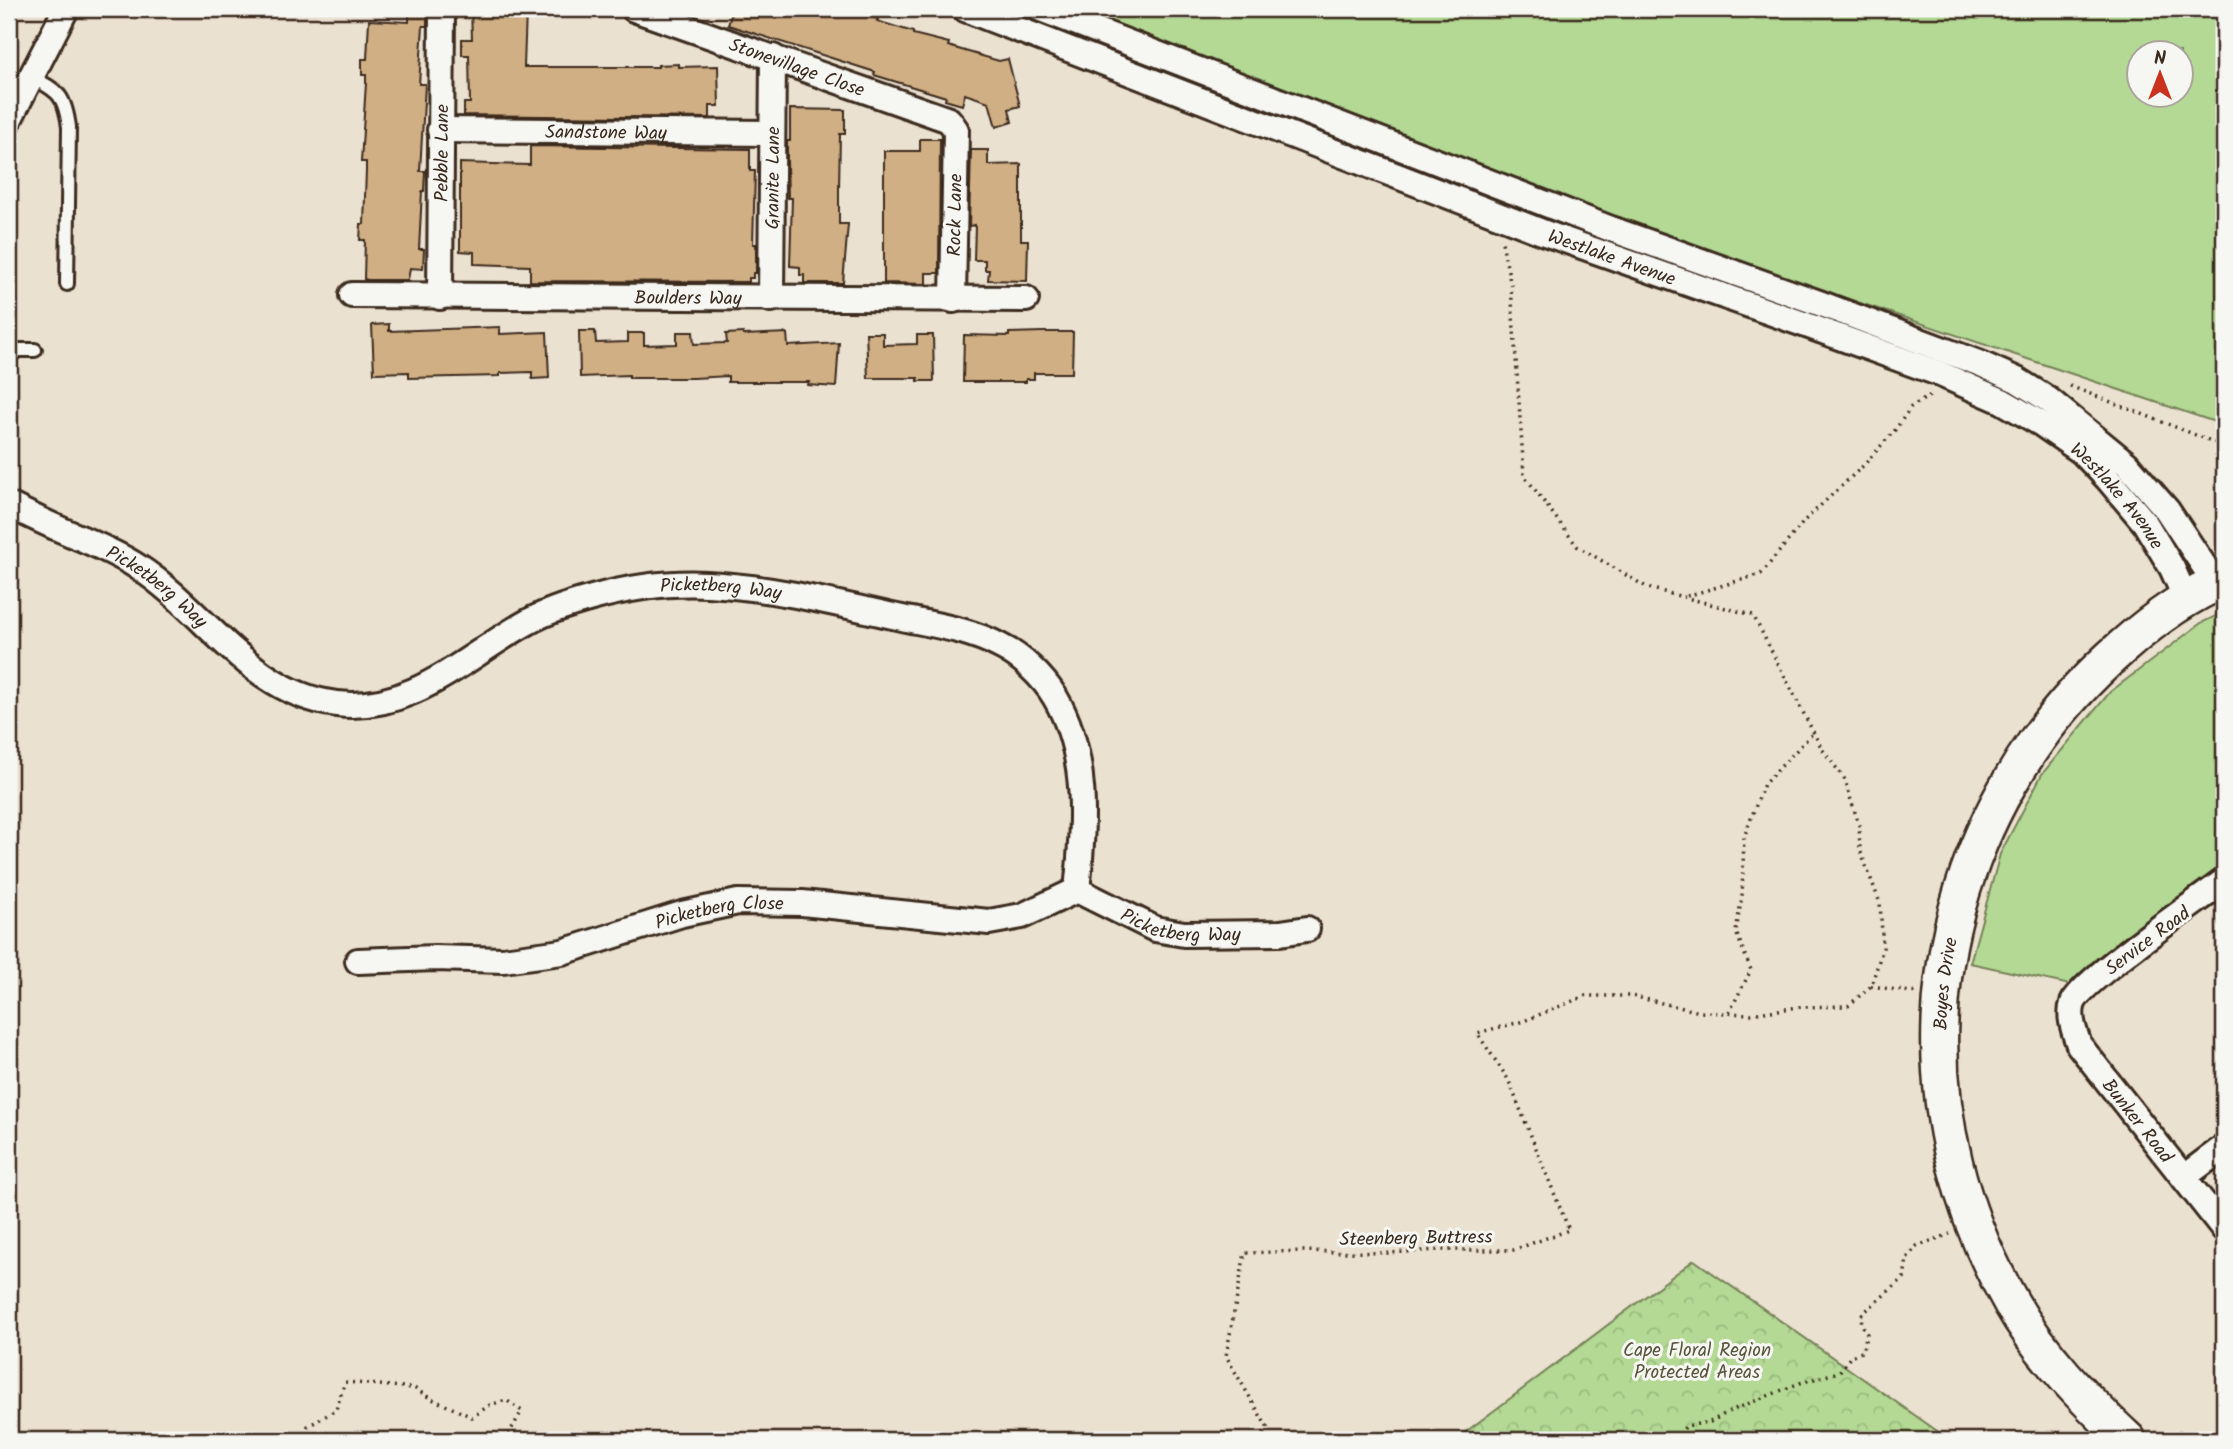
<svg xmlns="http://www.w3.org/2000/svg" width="2233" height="1449" font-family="Kalam,sans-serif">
  <defs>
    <pattern id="park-crowns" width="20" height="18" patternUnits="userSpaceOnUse" patternTransform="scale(1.75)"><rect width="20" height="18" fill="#b3d994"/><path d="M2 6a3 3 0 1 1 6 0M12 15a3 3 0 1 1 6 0" fill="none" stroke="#9bba7f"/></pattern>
  </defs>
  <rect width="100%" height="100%" fill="#ebe1d1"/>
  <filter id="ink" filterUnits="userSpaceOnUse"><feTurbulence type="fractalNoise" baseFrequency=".0143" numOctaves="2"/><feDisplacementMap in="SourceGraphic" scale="14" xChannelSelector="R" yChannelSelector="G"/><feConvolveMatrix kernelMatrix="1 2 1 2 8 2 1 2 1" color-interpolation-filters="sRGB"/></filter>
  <g filter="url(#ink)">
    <g fill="#b3d994" stroke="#778259" stroke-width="2" fill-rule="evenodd">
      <path d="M1080,9h1144v416l-661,-222zM2138,52h42v42h-42z"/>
      <path d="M2224,612v257l-154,116 -100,-22 30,-109 42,-80 68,-82 91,-69z"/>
    </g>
    <path fill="url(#park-crowns)" stroke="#778259" stroke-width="2" d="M1694,1260l256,180h-495z"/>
    <g fill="#d1af84" stroke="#3b2a1e" stroke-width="2">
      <path d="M409,9h18v17h-4l-4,58h6l-5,87h5l-1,20h-2l-3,58h5l-1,20 -13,-1 -2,12h-40l-4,-1 1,-39h-5l1,-16h3l2,-54v-8h-5l5,-79v-8h-4v-16h5l2,-39 40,2z"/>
      <path d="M471,9h47v2h8l-2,56h134v-2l21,-1v3l39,-1 1,40h-9v12l-246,-3v-12h6l-1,-48h-7v-16h10z"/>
      <path d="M733,9h110l35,10 -1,2 36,11v2l36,9 -1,3 51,15 9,-2 12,47 -11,3 3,13 -16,5 -7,-25 -24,-8 -3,11 -17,-5 1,-3 -72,-22 1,-3 -147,-47z"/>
      <path d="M790,109l55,1v24h-5l-1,55v35h9l-5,59h-39v-8h-4v-8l-10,-1 2,-68h-4l-1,-37v-20h3z"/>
      <path d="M920,139h20l-1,134h-13v11l-42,-1v-132h36z"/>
      <path d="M530,146l220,3v22h5l-2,73h3v29h-3v5h-4v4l-219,-1v-15l-56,-2v-12l-14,-1v-88l70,2z"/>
      <path d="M971,150h17v15l33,-1v76h7l-1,41 -39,-1 1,-10h-4v-10h-11l1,-35 -6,1z"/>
      <path d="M389,324v7l111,-4v7l47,-2 2,46 -17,1v-7l-32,1v3l-91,2v-6l-35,1 -2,-48z"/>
      <path d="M579,331h16l1,12 32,-1v-9h16v12l33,-1v-12h16l1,12 33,-1 -1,-9 17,-1v2l44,-2 1,13 51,-3 -3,44 -28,-2 1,-3h-81v-6l-34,2h-65v-3l-49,2z"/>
      <path d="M1043,332h30l-1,41h-38v6h-8v3h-63l1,-47 45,1v-3z"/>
      <path d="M866,333h17v12l34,-1v-9h16l1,46h-16v-3h-50z"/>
    </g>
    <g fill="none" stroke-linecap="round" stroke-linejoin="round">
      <g stroke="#3b2a1e" stroke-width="18">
        <g id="service">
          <path d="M31,77c28,14 34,19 38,50l-2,157"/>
          <path d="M9,355l10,-5h16"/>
        </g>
      </g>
      <g stroke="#3b2a1e" stroke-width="30">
        <g id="minor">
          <path id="s1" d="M634,9l315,111 7,10 -3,170"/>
          <path id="s2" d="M965,9l577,223 267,94 129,47 64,28 38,22 42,29 26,27 37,44 27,45 15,33"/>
          <path d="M1041,9l570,220 208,74 162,61 36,16 32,20 78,64 40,46 49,74"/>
          <path d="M9,120l57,-111"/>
          <path id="s3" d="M440,130l332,3"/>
          <path id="s4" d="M352,295l674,4"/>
          <path id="s5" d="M440,297l2,-288"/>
          <path id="s6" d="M771,299l2,-242"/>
          <path id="s7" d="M9,505c20,10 41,20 62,29 23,10 46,19 67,33 68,44 113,127 199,137 75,9 130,-49 191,-82 19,-11 42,-18 64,-24 36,-10 77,-16 115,-14 65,3 131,20 195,34 33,7 68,12 98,28 21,10 43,31 55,51 34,58 29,129 22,193"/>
          <path id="s8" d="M2224,881c-26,20 -142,99 -151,122 -5,14 2,30 6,42l145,184"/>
          <path id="s9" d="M1077,890l78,39 29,5 96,-1 27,-4"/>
          <path id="s10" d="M358,961l77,-3 68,2 59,-8 120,-38 56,-12 64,1 187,19 33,-6 55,-26"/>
          <path d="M2184,1177l40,-30"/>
        </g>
      </g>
      <g stroke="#3b2a1e" stroke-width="40">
        <g id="secondary">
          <path id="s11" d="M2128,1440c-43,-40 -87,-85 -116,-136 -105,-181 -95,-395 25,-564 42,-59 120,-133 187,-160"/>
        </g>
      </g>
      <g stroke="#3b2a1e" stroke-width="3.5" stroke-dasharray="2 5" stroke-linecap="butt">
        <path d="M2070,386l154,60"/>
        <path d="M1687,596l74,-22 44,-54 59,-55 31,-35 16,-23 22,-13"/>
        <path d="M1871,986l46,7"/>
        <path d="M1729,1013l22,-43 -15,-38 6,-37 2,-58 20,-53 49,-51"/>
        <path d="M302,1440l6,-14 28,-16 9,-28 69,6 16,10 42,19 18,-12 16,-5 16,11 -14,24 4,5"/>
        <path d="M1260,1440l7,-13 -41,-71 19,-103 56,-2 87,2 52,-3h73l56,-20 -61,-151 -31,-46 47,-12 61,-25h47l68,16 51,2 48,-7 49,-1 23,-20 12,-38 -3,-45 -20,-53 -1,-25 -15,-47 -22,-29 -69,-134 -105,-27 -71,-42 -53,-71 -13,-189 -9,-44"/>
        <path d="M1675,1440l11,-14 24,-4 20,-11 70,-28 39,-11 12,-16 11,-4 5,-18 -5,-9 -1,-10 43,-37 3,-20 10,-12 33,-12"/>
      </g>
      <use href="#service" stroke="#f6f6f2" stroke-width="12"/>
      <use href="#minor" stroke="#f6f6f2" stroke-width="24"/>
      <use href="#secondary" stroke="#f6f6f2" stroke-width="35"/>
    </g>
  </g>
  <g text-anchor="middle" stroke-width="6" stroke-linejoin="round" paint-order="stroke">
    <g font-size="19" fill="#3b2a1e" stroke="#f6f6f2">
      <text dy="7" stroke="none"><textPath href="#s1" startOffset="173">Stonevillage Close</textPath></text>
      <text dy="7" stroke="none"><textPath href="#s3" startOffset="166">Sandstone Way</textPath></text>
      <text dy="7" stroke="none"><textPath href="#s5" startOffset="144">Pebble Lane</textPath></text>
      <text dy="7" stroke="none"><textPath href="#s6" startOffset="121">Granite Lane</textPath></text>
      <text transform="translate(954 215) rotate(-89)" y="7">Rock Lane</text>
      <text dy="7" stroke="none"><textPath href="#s2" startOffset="693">Westlake Avenue</textPath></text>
      <text dy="7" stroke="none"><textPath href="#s4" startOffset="336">Boulders Way</textPath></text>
      <text dy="7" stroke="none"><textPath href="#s2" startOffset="1260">Westlake Avenue</textPath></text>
      <text dy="7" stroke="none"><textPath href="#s7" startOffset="170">Picketberg Way</textPath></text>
      <text dy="7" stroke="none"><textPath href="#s7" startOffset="800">Picketberg Way</textPath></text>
      <text dy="7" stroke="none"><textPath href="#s10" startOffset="368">Picketberg Close</textPath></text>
      <text dy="7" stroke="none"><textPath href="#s9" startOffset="112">Picketberg Way</textPath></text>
      <text transform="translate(2147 940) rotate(-37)" y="7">Service Road</text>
      <text dy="7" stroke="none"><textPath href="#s11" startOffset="513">Boyes Drive</textPath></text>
      <text dy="7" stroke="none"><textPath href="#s8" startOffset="334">Bunker Road</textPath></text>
      <text transform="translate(1416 1237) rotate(-1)" y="7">Steenberg Buttress</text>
    </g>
    <g font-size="19" fill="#59563c" stroke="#f6f6f2">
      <text x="1697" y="1356">Cape Floral Region<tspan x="1697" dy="22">Protected Areas</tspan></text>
    </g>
  </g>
  <rect width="2233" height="1449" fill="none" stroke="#f6f6f2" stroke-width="35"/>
  <rect x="18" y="18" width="2198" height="1414" fill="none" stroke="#3b2a1e" stroke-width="2.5" filter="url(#ink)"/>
  <g transform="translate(2160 74)"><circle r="33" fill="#f6f6f2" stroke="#aba49d" stroke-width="2"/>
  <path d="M0-5L12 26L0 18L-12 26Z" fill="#c8321e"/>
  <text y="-10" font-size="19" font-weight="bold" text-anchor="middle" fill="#3b2a1e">N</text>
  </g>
</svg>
